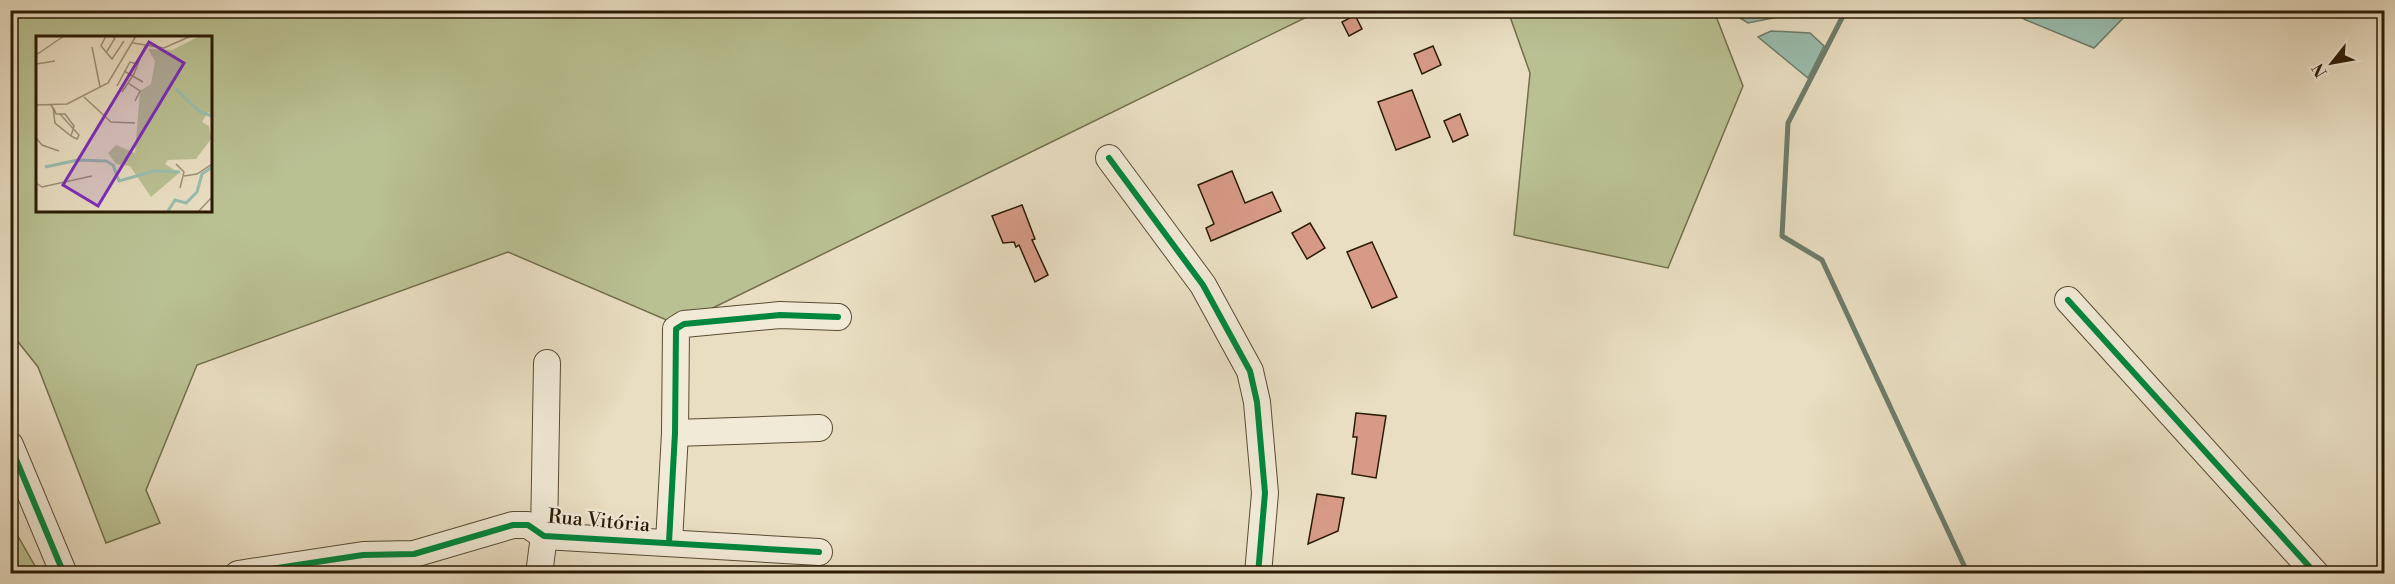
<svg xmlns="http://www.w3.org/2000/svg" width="2395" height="584" font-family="'Libre Bodoni',serif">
  <rect width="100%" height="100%" fill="#e9dec2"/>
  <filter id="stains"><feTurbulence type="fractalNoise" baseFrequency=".00333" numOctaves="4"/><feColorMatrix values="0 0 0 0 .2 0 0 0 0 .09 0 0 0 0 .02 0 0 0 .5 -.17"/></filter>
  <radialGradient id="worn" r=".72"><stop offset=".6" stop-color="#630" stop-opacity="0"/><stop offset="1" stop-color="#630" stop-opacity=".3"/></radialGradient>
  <g fill="#b9c092" stroke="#726e4b" stroke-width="1.5" fill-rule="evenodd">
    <path d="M10,11h1309l-641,314 -170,-73 -311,113 -51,125 14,33 -54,20 -68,-176 -27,-34zM38,38h172v172h-172z"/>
    <path d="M1508,11h206l29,75 -75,182 -154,-33 16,-162z"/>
    <path d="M11,524l28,49h-28z"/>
  </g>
  <g fill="#99bdae" stroke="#6d7c6a" stroke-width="1.5">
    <path d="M1734,11h42l2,6 -30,6 -13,-8z"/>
    <path d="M2010,11h120l-36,37 -68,-28z"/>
    <path d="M1771,31l39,2 14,13 -16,32 -50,-41z"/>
  </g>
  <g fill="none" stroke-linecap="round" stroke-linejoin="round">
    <path stroke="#6d7c6a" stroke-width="5" d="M1846,10l-58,113 -6,113 40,24 146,314"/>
  </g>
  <g fill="#d69a86" stroke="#2b1b04" stroke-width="1.5">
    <path d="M1355,15l7,14 -13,7 -7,-14z"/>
    <path d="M1433,46l8,19 -19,9 -8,-20z"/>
    <path d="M1412,90l18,47 -34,13 -18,-48z"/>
    <path d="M1460,114l8,21 -15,7 -9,-21z"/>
    <path d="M1232,171l13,32 27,-11 9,19 -70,30 -5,-13 8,-4 -16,-39z"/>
    <path d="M1022,205l13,34 -3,1 16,35 -13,7 -16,-37 -3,2 -2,-5 -11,1 -11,-27z"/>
    <path d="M1310,223l15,25 -18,11 -15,-26z"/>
    <path d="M1372,242l25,55 -25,11 -25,-56z"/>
    <path d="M1356,413l30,3 -10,62 -24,-4 5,-37h-4z"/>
    <path d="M1317,494l27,4 -6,33 -30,13z"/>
  </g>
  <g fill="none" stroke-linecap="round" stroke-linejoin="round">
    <g stroke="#5a4c34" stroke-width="28">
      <g id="minor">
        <path d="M1109,158l94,127 47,86 7,31 8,91 -7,81"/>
        <path d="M2068,300l248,274"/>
        <path d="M675,433l144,-5"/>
        <path d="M10,445l54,129"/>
        <path d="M669,542l6,-109 1,-104 8,-5 96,-9 58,2"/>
        <path d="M238,574l125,-19 51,-1 99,-29h15l16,11 275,16"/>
        <path d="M539,574l5,-38 3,-173"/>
      </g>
    </g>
    <use href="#minor" stroke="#f1ead7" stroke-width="26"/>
    <g stroke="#f1ead7" stroke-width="10">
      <g id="cycleway">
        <path d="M1109,158l94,127 47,86 7,31 8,91 -7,81"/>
        <path d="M2068,300l248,274"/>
        <path d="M10,445l54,129"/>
        <path d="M669,542l6,-109 1,-104 8,-5 96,-9 58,2"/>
        <path d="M238,574l125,-19 51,-1 99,-29h15l16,11 275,16"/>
      </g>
    </g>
    <use href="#cycleway" stroke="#00873e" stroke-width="6"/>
  </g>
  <g text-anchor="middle" stroke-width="4.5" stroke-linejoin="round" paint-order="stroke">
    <g font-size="20" fill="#2b1b04" stroke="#f1ead7">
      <text transform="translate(599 520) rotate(5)" y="7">Rua Vitória</text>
    </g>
  </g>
  <g transform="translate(36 36)">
    <rect width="176" height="176" fill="#e9dec2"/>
    <path d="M164,0h11v77l-3,-1 -6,10 7,4 2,13 -15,20 -28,1 -3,4 14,9 -28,24 -21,-31 -14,-2 -8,-11 8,-8 19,8 5,-62 11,-7 4,-23 -7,-12 24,1z" fill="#b9c092"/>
    <path fill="none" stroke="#99bdae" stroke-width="3" d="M140,53l24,23 12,4M9,131l33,-7 28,1 7,4 6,16 35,-10 26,1M132,175l7,-11 11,3 11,-11 5,-18 10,-7"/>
    <path fill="none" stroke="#9d9076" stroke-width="1.5" d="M70,0l-5,10 11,13 12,-18M97,7l31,5 27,-12M56,11l8,40M70,17l9,-15 -3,-2M0,19l28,-19M0,28l19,-3M88,35l19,11M92,47l12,8 -5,10M81,50l13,-24 8,2M86,56l12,-18 11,-28M48,61l27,25 24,1M0,69l31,-1 41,-21 28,-47M15,69l2,3 1,1 2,5h9l9,12 -3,10 -16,-13 -2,-15M24,78l19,21 -2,4 -6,-3M0,102l6,7 17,6M140,128l8,8 -4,16M148,140l13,-2 15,-10M0,147l6,4 50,-11M163,175l13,-14"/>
    <path fill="#7b2cbf" fill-opacity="0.15" stroke="#7b2cbf" stroke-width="3" d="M113,6l35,21 -86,143 -35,-21z"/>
    <rect width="176" height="176" fill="none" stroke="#2b1b04" stroke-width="3"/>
  </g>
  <rect width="2395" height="584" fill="none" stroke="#e9dec2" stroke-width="36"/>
  <rect x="12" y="12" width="2371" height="560" fill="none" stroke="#2b1b04" stroke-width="3"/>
  <rect x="18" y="18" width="2359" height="548" fill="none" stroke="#2b1b04" stroke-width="1.5"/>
  <g transform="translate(2332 63) rotate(239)" stroke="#f1ead7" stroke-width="4.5" paint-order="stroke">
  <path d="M0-4.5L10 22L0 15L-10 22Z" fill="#2b1b04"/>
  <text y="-9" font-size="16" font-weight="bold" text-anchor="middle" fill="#2b1b04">N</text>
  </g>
  <rect width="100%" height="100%" filter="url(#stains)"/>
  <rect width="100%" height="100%" fill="url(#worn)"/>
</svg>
